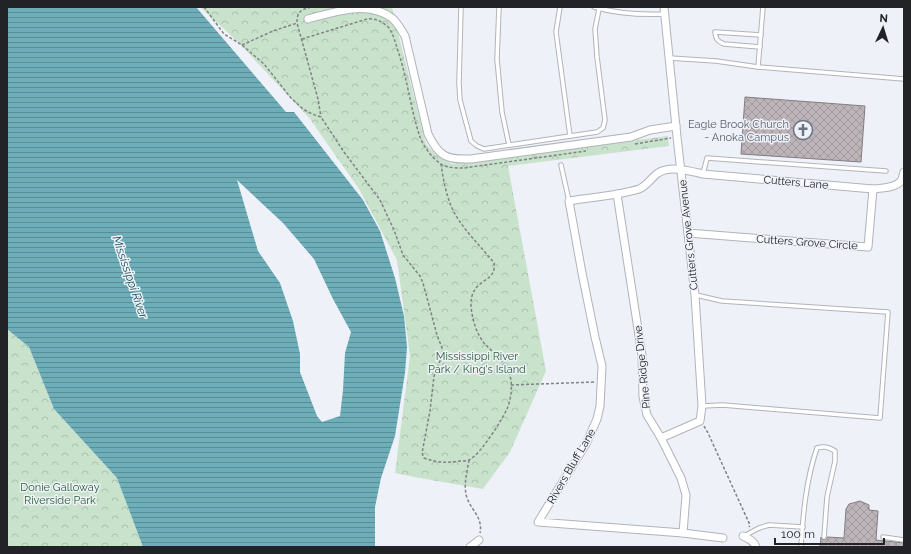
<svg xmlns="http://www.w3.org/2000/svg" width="911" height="554" font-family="Raleway,sans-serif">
  <defs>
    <pattern id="park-crowns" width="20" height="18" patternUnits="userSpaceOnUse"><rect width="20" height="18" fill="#c9e2cb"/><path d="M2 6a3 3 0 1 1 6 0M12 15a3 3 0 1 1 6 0" fill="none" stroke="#acc2ae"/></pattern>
    <pattern id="water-rules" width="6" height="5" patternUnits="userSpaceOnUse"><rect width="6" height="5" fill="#6eaeb9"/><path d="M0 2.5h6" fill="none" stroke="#5a8d96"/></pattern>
    <pattern id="building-cross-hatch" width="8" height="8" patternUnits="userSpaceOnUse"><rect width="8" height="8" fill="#bcb4b8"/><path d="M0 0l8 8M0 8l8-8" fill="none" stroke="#a19a9e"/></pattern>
  </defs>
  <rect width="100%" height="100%" fill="#eef1f8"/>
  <g fill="url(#park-crowns)">
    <path d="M200,7h192l3,14 31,123 10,11 16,9 216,-28 1,10 -161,20 38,205 -36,81 -27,37 -69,-12 -19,-4 15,-117 -13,-96 -38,-71 -49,-70 -73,-78z"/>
    <path d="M7,329l22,18 25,62 63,69 26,69h-136z"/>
  </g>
  <path fill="url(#water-rules)" fill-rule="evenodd" d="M7,7h189l90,105h8l69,88 17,31 15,47 9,38 3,31 -2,26 -10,63 -14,42 -6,29v40h-232l-26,-69 -63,-69 -25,-62 -22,-18zM237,180l46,43 31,36 19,40 18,33 -6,21 -2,37 -3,26 -18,6 -5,-6 -17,-44v-18l-7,-33 -13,-38 -22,-32z"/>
  <g fill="url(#building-cross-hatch)" stroke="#847d80">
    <path d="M745,97l120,9 -4,56 -120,-8z"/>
    <path d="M860,501l9,4v5l9,1 -2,29 28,3v4h-84l1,-10 1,2 2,1 2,-1 1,-2 17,1 2,-29 3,-5z"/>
  </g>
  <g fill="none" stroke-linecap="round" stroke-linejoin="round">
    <g stroke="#b0b4ba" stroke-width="5.5">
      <g id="service">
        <path d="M461,7l-2,76 1,17 11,41 6,5 7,3 113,-17 6,-4 2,-8 -8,-63 -2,-28 4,-20"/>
        <path d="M499,7l-2,52 5,53 7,33"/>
        <path d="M560,7l-4,25 14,104"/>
        <path d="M594,7c24,7 47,8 71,7"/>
        <path d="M760,47l-36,-3c-7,-3 -8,-5 -9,-12l46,3"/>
        <path d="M669,58l47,3 42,6 146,12"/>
        <path d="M758,67l5,-60"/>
        <path d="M561,165l8,36"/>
        <path d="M703,174l4,-16 179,13"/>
        <path d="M696,295l26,6 166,11 -8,106 -157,-13 -21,1"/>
        <path d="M744,536l15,-8 10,-3 34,2"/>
        <path d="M883,537l21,3"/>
        <path d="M801,547c2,-33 5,-67 16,-99 8,-2 11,-1 18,3v10l-8,36 -3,40"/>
      </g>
    </g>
    <g stroke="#b0b4ba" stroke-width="9">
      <g id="minor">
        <path d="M308,19c27,-7 59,-19 84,-1 6,5 9,12 13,18l23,98c11,23 19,26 43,25l160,-22 19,-7 26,-4"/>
        <path d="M617,194l25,161 1,42 4,18 14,23 20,40 5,17 -3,38"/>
        <path d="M688,233l180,14 5,-58"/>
        <path d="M661,438l39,-17 2,-15 -7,-111 -18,-158 -13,-130"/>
        <path d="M743,536c6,3 11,5 13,11"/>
        <path d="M723,538l-40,-5 -145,-11 48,-78 11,-25 3,-13 2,-40 -7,-29 -13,-64 -13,-72c23,-4 47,-5 70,-12 8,-3 12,-11 19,-16 13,-8 32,-2 45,1l170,15c9,-1 25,-1 29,-10 1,-2 1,-5 2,-7"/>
        <path d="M470,547l9,-7"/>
      </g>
    </g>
    <g stroke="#808287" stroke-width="1.5" stroke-dasharray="3 2" stroke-linecap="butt">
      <path d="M204,7l20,27 18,11 22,19 27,34 12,11 9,5 9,3 23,35 36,48 14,30 9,25 17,21 3,7 14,52 5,13 1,5 -9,23 -4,35 -8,42 2,5c14,5 22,5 36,3 3,0 6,0 9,-1 12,-6 32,-39 38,-51 4,-10 6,-23 3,-33 -4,-14 -17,-23 -26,-33 -8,-10 -12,-25 -13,-37 -1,-26 21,-23 23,-37 0,-2 0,-4 0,-6 -14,-18 -34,-36 -43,-57 -5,-13 -8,-27 -10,-42"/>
      <path d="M311,7c-11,3 -14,5 -14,16l21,76 3,18"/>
      <path d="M302,39l65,-20c9,-1 16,3 22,9 4,6 6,13 8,20 10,28 13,58 22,86 3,11 13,24 22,30 6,4 16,4 23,4l122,-17"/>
      <path d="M242,45l31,-14 24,-8"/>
      <path d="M635,144l36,-6"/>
      <path d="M511,385l84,-3"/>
      <path d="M704,426l4,7 42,92 -1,2"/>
      <path d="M469,460c-2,13 -6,26 -2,38 5,13 16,20 13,35"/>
    </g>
    <use href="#service" stroke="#fff" stroke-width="3.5"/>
    <use href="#minor" stroke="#fff" stroke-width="7"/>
  </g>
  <defs>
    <g id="church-ring" transform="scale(1)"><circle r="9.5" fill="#eef1f8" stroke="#6b7280" stroke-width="1.5"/><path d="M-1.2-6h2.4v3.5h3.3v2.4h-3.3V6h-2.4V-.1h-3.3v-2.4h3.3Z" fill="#6b7280"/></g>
  </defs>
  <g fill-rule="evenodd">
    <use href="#church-ring" x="803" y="130"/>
  </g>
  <g text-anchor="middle" stroke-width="3" stroke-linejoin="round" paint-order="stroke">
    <g font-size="11" fill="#5b616d" stroke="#eef1f8" text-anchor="end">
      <text x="789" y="128">Eagle Brook Church<tspan x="789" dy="13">- Anoka Campus</tspan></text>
    </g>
    <g font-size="11" fill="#222326" stroke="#eef1f8">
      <text transform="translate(796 182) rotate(5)" y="4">Cutters Lane</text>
      <text transform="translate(688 235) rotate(-96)" y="4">Cutters Grove Avenue</text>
      <text transform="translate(807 242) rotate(4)" y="4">Cutters Grove Circle</text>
      <text transform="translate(642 367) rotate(-96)" y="4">Pine Ridge Drive</text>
      <text transform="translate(571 466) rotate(-60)" y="4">Rivers Bluff Lane</text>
    </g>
    <g font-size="11" fill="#276233" stroke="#eef1f8">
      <text x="477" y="360">Mississippi River<tspan x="477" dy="13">Park / King's Island</tspan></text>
      <text x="60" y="491">Donie Galloway<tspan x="60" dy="13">Riverside Park</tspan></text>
    </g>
    <g font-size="12" font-style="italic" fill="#164f57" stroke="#eef1f8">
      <text transform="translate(130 277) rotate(71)" y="4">Mississippi River</text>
    </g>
  </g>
  <rect width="911" height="554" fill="none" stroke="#222326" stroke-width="16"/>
  <g transform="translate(883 28) rotate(4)" stroke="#eef1f8" stroke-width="3" paint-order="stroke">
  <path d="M0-3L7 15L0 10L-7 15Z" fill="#222326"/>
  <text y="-6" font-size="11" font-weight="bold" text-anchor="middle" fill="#222326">N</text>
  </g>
  <path d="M775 538v6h109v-6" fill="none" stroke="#222326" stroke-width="2"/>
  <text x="781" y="538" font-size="12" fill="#222326" stroke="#eef1f8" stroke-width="3" paint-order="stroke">100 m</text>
</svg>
